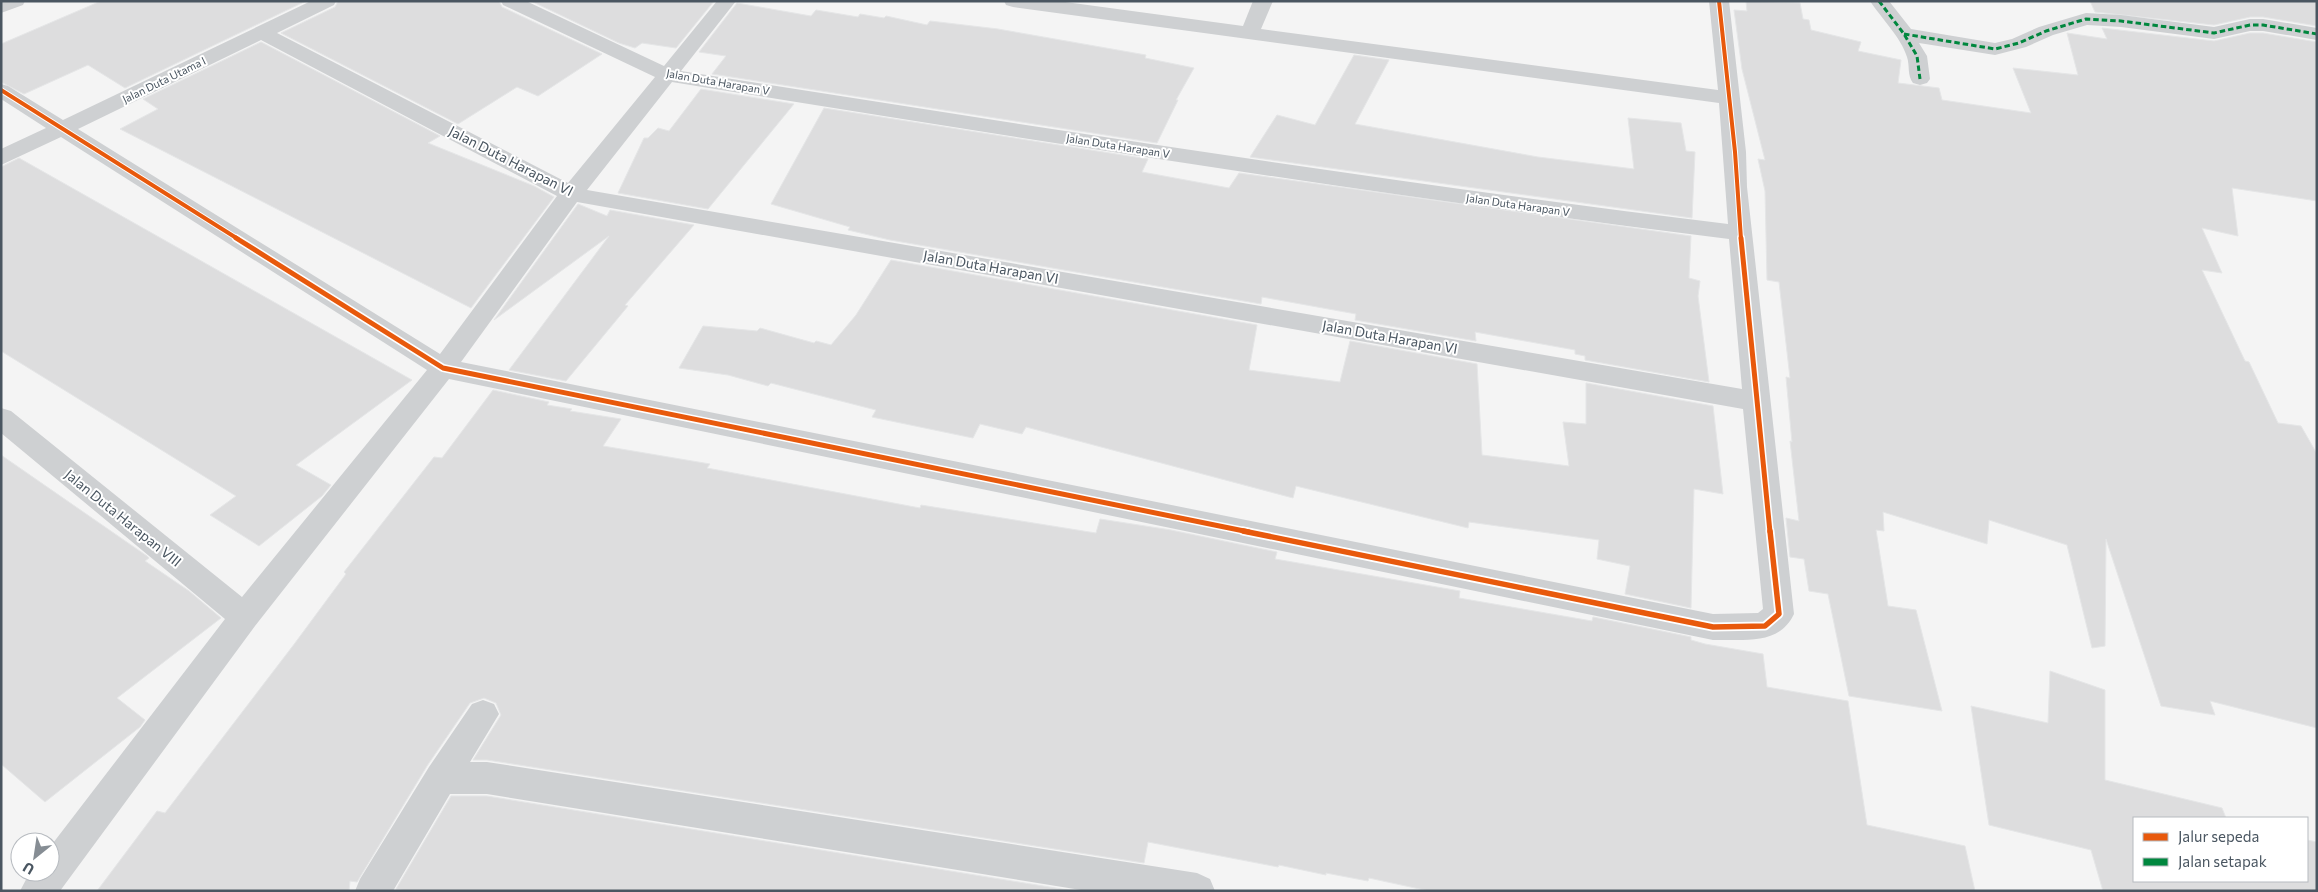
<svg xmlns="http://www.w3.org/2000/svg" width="2318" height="892" font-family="Commissioner,sans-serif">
  <rect width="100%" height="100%" fill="#f4f4f4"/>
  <g fill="#ddddde" stroke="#e5e6e7">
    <path d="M101,1h205l-181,87 -37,-23 -64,29 -23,-12v-38z"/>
    <path d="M338,1h161l3,6 100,47 -64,42 -21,-9 -59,37 -177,-91 54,-26z"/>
    <path d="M531,1h183l-38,47 -34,-5 -7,5 -16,-5z"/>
    <path d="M1746,1l54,2 3,16 6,1 2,10 50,12 -3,9 43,9 -3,23 41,5 3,12 89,13 -18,-45 65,7 -11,-42 40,6 -5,-11 112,13 36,-8h13l54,9v159l-85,-13 6,48 -36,-8 20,45 -20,-3 43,91 4,1 29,61 23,3 16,28v274l-107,-27 5,14 -54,-9 -55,-167 -1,107 -13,2 -25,-103 -78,-25 -2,24 -104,-32 1,19 -8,-1 12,76 28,4 26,101 -93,-15 -21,-102 -19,-3 -5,-32 -14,-2 -4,-39 13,3 -9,-80 2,1 -6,-65 4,1 -11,-96 -12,-2 -2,-89 -7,-32 7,1 -23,-91 -8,-59 13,1z"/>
    <path d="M2090,1h227v25l-54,-9h-13l-36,8 -119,-13z"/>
    <path d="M737,3l74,13 5,-6 42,7 2,-3 24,4 2,-2 41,9 3,-4 68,8 148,26 -1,3 49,10 -18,32h2l-21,43 -445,-69 14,-18 -27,-4z"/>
    <path d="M261,42l179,94 -12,7 106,43 20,11 -83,111 -351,-179 38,-20 -15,-10z"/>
    <path d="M1354,55l35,5 -34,64 183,33 96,12 -6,-51 53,5 5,28 9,1 -3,66 -442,-61 27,-42 38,10z"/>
    <path d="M701,89l93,15 -86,105 -90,-16 26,-55h4l10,-10 11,3z"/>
    <path d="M824,108l324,51 -6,13 87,16 10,-15 452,63 -2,42 11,3 -2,15 11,86 -124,-22v-4l-10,-2v-4l-100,-18 1,9 -121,-21 1,-6 -94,-17 -1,7 -371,-64 -42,-10 2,-3 -79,-23z"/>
    <path d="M19,158l393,222 -116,85 35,20 -9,11 -63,50 -49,-31 26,-19 -235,-145v-184z"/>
    <path d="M578,204l29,12 3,-6 84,15 -69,80 3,1 -62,75 -57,-11 100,-134 -115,84z"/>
    <path d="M891,260l366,65 -8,45 91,12 10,-41 127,23 5,91 87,11 -6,-44 23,2v-41l127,23 10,88 -29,-5 -3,119 -66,-14 5,-28 -33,-7 2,-19 -130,-18 -1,6 -172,-42 -3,12 -267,-71 -4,7 -42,-10 -7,14 -101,-21 4,-7 -105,-27 -3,3 -40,-11 -49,-7 24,-42 54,5 3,-3 54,15 2,-2 15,4 25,-30z"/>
    <path d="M493,390l56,12 -2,3 25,4 -2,2 51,8 -18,27 107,18 -3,4 213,40 1,-3 175,28 4,-14 71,11 106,22 -2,7 185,32 -1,7 133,23 1,-4 98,20v3l14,4 58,10 4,33 81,14 19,124 98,21 10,45h-546l-60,-13 -1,3 -42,-8v2l-47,-10 -1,2 -130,-25 -4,21 -657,-103h-14l28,-45 -5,-12 -12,-5 -14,5 -43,63 -70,116 -7,-1 -1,10h-252l60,-80 8,2 130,-170 51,-69 -2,-2 90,-115 8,1z"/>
    <path d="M1,455l146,101 2,2 -4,3 44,30 32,27 -104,80 28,22 -5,7 -95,75 -44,-38z"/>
    <path d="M2050,671l55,19v90l117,28 4,10h-92v63h173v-41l10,2v49h-214l-12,-41 -102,-25 -18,-119 77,17z"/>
    <path d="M451,796h36l587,95h-667l-11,-2z"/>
  </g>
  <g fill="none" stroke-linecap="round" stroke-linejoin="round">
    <g fill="#ced0d2" fill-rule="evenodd">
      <path d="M1,1h24l-2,4 -22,8z"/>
      <path d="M311,1h25l-2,4 -57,28 291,150 87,-106 -152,-72 -2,-4h25l138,65 53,-65h19l-55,70c348,55 697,110 1047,153l-9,-121 -706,-96 -7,-2 -2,-4h54l185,25 10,-25h20l-12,28 457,61 -9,-89h20l17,151 1,35 47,427c-15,32 -51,25 -81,26l-1264,-261 -194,247 -195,265h-40l10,-19h20v-25l175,-228 -224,-186v-25l10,3 231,186 185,-227 -366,-233 -60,28v-16l45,-21 -45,-29v-15l7,2 55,34zM261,40l296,156 -117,158 -362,-225zM672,82c352,57 704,113 1057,157l13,150 -1155,-199zM577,202l1166,207 20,200 -5,4 -45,1 -1252,-252z"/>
      <path d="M1870,1h19l22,28 84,14 17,-4 27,-12 47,-14 35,2 93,12 36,-8h13l54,9v12l-54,-9h-13l-36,8 -93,-12 -34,-2 -34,10 -27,12 -31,8 -76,-12 8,13 3,23 -3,4 -7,2 -7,-2c-6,-8 -3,-17 -6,-26 -6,-20 -26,-39 -37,-56z"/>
      <path d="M483,700l11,4 5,10 -29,48h17l710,111 13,6 5,12h-128l-600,-97h-37l-57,97h-38l5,-12 69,-112 43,-63z"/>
    </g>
    <g stroke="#00873e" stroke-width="3" stroke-dasharray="5.5 3" stroke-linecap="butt">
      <path d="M1879,1l25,33 13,22 3,23"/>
      <path d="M1904,34l91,15 24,-6 27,-12 40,-12 35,2 93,12 36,-8h13l54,9"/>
    </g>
    <g stroke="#fff" stroke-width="6">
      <g id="cycleway-far2">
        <path d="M1719,1l16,151 6,87"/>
        <path d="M1,90l237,149"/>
      </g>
    </g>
    <g stroke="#fff" stroke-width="8">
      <g id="cycleway-far1">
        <path d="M236,238l207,130 806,164"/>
        <path d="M1741,238l29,294"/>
      </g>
    </g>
    <g stroke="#fff" stroke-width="9">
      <path id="cycleway" d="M1243,531l470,96 52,-1 14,-12 -9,-83"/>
    </g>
    <use href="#cycleway-far2" stroke="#e8590c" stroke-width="4"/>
    <use href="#cycleway-far1" stroke="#e8590c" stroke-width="5"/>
    <use href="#cycleway" stroke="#e8590c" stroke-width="5.5"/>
  </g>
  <g text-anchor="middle" stroke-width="4" stroke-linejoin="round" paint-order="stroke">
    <g font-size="11" fill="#4a5661" stroke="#fff">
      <text transform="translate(164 80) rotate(-26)" y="4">Jalan Duta Utama I</text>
      <text transform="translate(718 82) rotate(10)" y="4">Jalan Duta Harapan V</text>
      <text transform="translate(1118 146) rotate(9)" y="4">Jalan Duta Harapan V</text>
      <text transform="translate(1518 205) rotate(8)" y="4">Jalan Duta Harapan V</text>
    </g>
    <g font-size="14" fill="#4a5661" stroke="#fff">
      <text transform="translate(511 161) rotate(27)" y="5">Jalan Duta Harapan VI</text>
      <text transform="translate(991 267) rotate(10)" y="5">Jalan Duta Harapan VI</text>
      <text transform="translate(1390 337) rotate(10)" y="5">Jalan Duta Harapan VI</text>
      <text transform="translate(123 518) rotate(39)" y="5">Jalan Duta Harapan VIII</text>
    </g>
  </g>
  <rect width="2318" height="892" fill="none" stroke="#4a5661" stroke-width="5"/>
  <rect x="2133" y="817" width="175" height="65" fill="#ffffff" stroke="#b7bbc0"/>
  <rect x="2143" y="833" width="25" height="8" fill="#e8590c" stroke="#b7bbc0"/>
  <text x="2178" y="842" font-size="15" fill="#4a5661">Jalur sepeda</text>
  <rect x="2143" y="858" width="25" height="8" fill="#00873e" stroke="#b7bbc0"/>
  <text x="2178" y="867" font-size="15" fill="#4a5661">Jalan setapak</text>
  <g transform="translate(35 857) rotate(210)"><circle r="24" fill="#ffffff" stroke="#b7bbc0"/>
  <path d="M0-4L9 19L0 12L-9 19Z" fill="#868d94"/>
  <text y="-8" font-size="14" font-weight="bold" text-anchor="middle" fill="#4a5661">U</text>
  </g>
</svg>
